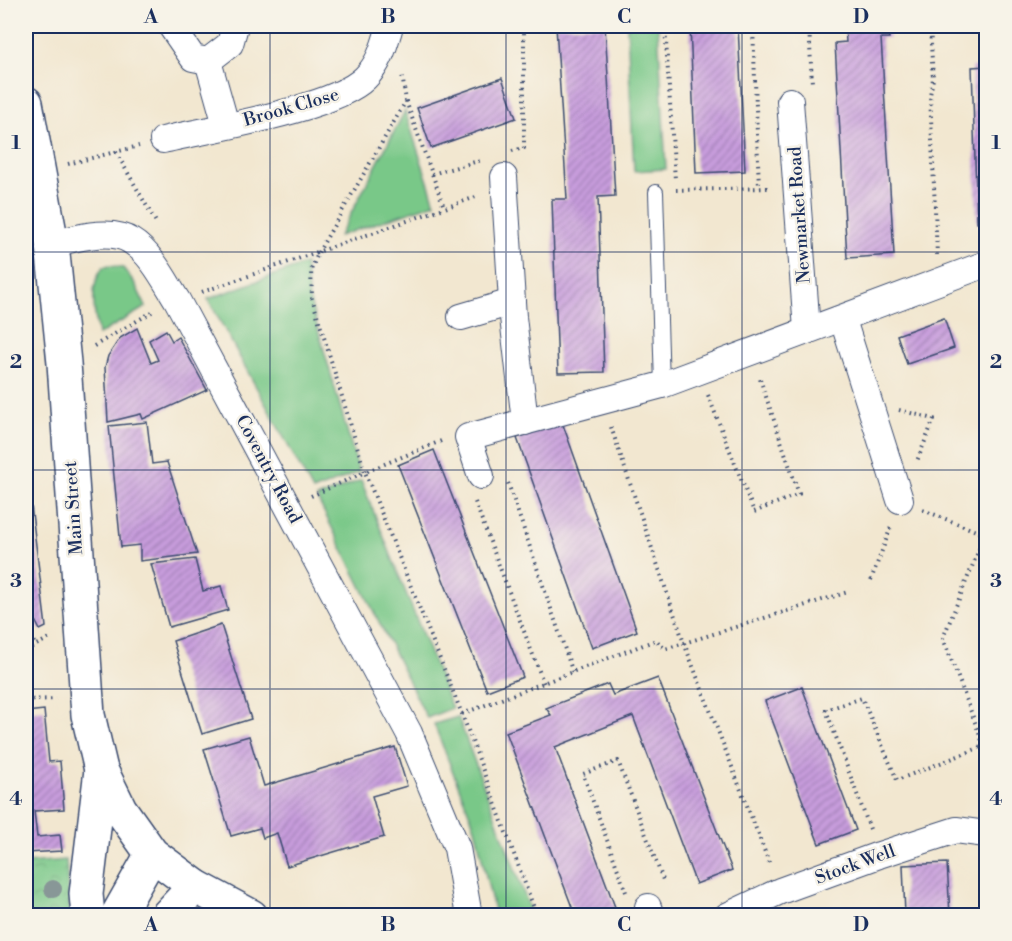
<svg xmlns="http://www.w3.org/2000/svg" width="1012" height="941" font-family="'Libre Bodoni',serif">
  <defs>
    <pattern id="park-crowns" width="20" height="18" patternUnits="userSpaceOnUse" patternTransform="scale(1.5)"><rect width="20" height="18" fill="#79c888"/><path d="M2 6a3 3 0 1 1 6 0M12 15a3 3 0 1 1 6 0" fill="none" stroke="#62a372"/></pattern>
    <pattern id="building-hatch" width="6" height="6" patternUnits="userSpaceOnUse" patternTransform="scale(1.5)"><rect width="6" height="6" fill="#c79cdc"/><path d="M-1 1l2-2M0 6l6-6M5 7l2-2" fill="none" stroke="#a180b6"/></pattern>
  </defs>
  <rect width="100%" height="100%" fill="#f7f3e8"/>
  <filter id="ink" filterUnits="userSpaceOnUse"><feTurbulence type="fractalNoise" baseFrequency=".0167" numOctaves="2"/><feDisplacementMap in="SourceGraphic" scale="12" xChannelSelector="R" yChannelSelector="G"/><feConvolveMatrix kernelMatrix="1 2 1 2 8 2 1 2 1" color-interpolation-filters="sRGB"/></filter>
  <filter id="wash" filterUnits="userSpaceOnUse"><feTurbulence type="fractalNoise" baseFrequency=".008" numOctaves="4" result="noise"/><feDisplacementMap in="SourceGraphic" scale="24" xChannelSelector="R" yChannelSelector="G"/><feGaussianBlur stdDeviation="1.35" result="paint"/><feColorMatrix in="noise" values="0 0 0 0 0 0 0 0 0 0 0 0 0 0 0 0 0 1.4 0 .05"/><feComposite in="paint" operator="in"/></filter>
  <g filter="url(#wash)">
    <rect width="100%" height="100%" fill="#f2e7d0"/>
    <g fill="#79c888" stroke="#4a7c73" stroke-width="1.5">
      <path d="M627,26h31l8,143 -32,2z"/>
      <path d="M405,111l30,92 -96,33z"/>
      <path d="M305,264l4,34 50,174 -46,19 -105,-192z"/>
      <path d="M111,266l12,2 11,14 12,25 -48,28c-3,-22 -10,-48 5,-68z"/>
      <path d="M361,480l91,228 -25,10 -110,-220z"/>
      <path d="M458,717l74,198h-37l-20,-87 -41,-104z"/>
    </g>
    <path fill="url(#park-crowns)" stroke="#4a7c73" stroke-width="1.5" d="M66,860l4,55h-42l-2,-52z"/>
    <g id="blocks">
      <g fill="url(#building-hatch)">
        <path d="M556,26h49l10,170 -17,1 6,175 -46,1 -6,-174h15z"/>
        <path d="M690,26h48l7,145 -49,2z"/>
        <path d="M845,26h42l2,12h-8l13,217 -47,3 -12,-215 11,-1z"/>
        <path d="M986,66v156l-9,1 -5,-156z"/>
        <path d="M502,78l14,40 -85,30 -14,-40z"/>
        <path d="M944,318l10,30 -47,16 -10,-29z"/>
        <path d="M137,328l14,35 7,-3 -9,-20 17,-10 6,11 6,-4 29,53 -64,29 -2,-5 -33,8 -3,-55 3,-11 12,-18z"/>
        <path d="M147,422l5,42 15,-2 30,92 -57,7v-16l-19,2 -12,-121z"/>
        <path d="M562,422l75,209 -45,17 -75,-210z"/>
        <path d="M434,450l89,227 -36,14 -89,-226z"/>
        <path d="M26,464l20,163 -6,3 -14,-27z"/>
        <path d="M195,559l8,32 18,-5 7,24 -59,17 -18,-63z"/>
        <path d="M221,625l30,94 -49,15 -29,-93z"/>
        <path d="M658,678l74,192 -36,14 -63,-168 -78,31 63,168h-43l-69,-183 45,-17 -5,-7 62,-24 5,11z"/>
        <path d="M802,687l54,143 -37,14 -54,-143z"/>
        <path d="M44,710l5,52 11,-1 4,48 -30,2 3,26 23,-2 2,16 -36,2v-141z"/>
        <path d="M249,736l15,50 131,-39 12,39 -35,10 12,41 -97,29 -10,-33 -14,5 -3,-10 -29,8 -27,-87z"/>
        <path d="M947,863l3,52h-45l-2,-50z"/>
      </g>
    </g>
  </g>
  <g filter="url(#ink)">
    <use href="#blocks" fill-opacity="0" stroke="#3b4b6f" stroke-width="1.5"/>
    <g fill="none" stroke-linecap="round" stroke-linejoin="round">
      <g stroke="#3b4b6f" stroke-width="16">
        <path id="lane" d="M656,192l6,193"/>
      </g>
      <g stroke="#3b4b6f" stroke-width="28">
        <g id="street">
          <path d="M171,26l22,32 15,3 22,-17 5,-18"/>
          <path d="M208,61l18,64"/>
          <path d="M790,101l17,229"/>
          <path d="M163,140c46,-11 171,-31 202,-62 15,-15 19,-32 25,-52"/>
          <path d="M504,177l9,140 12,105"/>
          <path d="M52,244c22,-5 58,-17 79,-3 20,12 34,40 46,59l232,433 48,115 12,68"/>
          <path d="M461,317l51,-15"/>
          <path d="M843,320l57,180"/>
          <path d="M481,476l-13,-39 194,-52 324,-121"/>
          <path d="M648,907l3,9"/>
          <path d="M727,916l53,-25 99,-36 77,-25 30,4"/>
        </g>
      </g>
      <g stroke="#3b4b6f" stroke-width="36">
        <g id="secondary">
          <path d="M26,103l26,141 12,119 24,352 13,55 19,39 32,45 43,32 56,30"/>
          <path d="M88,916l-2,-22 15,-124"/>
          <path d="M117,916l35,-62"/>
          <path d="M167,916l28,-30"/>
        </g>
      </g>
      <g stroke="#3b4b6f" stroke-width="4" stroke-dasharray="1.5 4.5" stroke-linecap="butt">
        <path d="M665,26l10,154"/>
        <path d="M753,26l6,162"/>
        <path d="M809,26l3,58"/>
        <path d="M930,26l3,53 -3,16 7,160"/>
        <path d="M406,101l38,106"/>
        <path d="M512,151l12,-3v-122"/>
        <path d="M116,152l41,72"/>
        <path d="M68,164l71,-18"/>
        <path d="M432,174l50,-14"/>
        <path d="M676,190l94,-2"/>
        <path d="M202,292l277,-96"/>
        <path d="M94,346l58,-34"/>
        <path d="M708,395l46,117 45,-18 -40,-118"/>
        <path d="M899,410l35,9 -17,42"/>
        <path d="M611,427l73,216 86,222"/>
        <path d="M441,441l-76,31 97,242 75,202"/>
        <path d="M508,483l65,190"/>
        <path d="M311,496l54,-24 -53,-174 -1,-28 8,-19 87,-150 -4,-27"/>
        <path d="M475,502l69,182"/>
        <path d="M923,510l63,25"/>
        <path d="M871,580l21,-56"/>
        <path d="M26,625l9,20"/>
        <path d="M26,650l26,-13"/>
        <path d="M26,700l30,-1"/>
        <path d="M462,714l194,-74 9,9 183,-57"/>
        <path d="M870,829l-44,-119 36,-12 35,82 87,-34 -41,-108 42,-103"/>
        <path d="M626,892l-43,-118 35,-13 45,119"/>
      </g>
      <use href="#lane" stroke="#fff" stroke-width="14"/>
      <use href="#street" stroke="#fff" stroke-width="26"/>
      <use href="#secondary" stroke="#fff" stroke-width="33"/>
    </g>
    <circle fill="#889797" cx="53" cy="889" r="9"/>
  </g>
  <path fill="none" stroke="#1b2f5e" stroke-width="1.5" stroke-opacity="0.55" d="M270,26v890M506,26v890M742,26v890M26,252h960M26,470h960M26,689h960"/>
  <g text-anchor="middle" stroke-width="5" stroke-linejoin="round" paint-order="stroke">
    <g font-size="18" fill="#1b2f5e" stroke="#f7f3e8">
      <text transform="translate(291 107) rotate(-16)" y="6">Brook Close</text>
      <text transform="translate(799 215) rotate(-94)" y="6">Newmarket Road</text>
      <text transform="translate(269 469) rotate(62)" y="6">Coventry Road</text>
      <text transform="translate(73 508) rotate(-94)" y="6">Main Street</text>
      <text transform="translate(855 864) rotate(-20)" y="6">Stock Well</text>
    </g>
  </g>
  <rect width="1012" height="941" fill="none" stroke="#f7f3e8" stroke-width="66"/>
  <rect x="33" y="33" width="946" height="875" fill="none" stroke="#1b2f5e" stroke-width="2"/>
  <g font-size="20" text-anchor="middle" font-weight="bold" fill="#1b2f5e">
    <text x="151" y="23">A</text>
    <text x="388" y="23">B</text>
    <text x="624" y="23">C</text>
    <text x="861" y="23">D</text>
    <text x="16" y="149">1</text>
    <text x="996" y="149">1</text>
    <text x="16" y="368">2</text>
    <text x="996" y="368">2</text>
    <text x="16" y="587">3</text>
    <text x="996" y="587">3</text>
    <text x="16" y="805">4</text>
    <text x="996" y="805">4</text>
    <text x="151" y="931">A</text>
    <text x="388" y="931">B</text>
    <text x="624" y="931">C</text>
    <text x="861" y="931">D</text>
  </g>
</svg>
